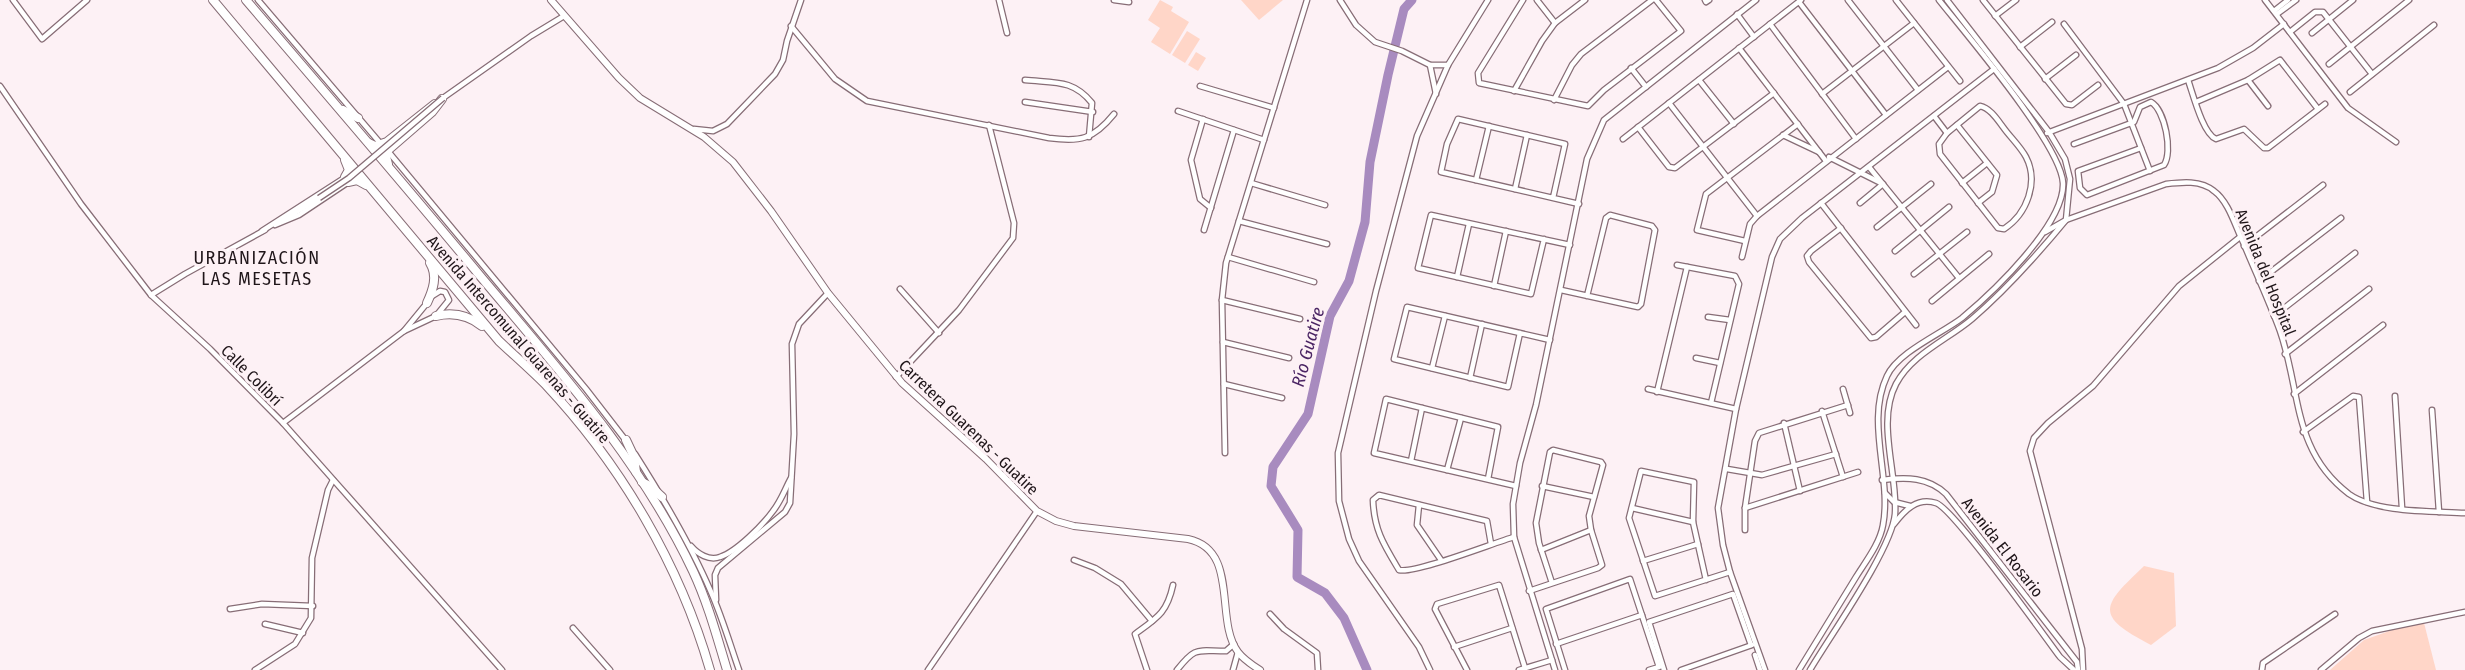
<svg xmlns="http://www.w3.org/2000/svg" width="2465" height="670" font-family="'Fira Sans Condensed',sans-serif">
  <rect width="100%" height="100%" fill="#fdf1f5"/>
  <g fill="#ffd6c8">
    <path d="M1160,0l13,7 -2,4 18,11 -19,32 -19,-12 9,-14 -12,-8z"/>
    <path d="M1241,0h42l-24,20z"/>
    <path d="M1187,31l13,8 -15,24 -13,-8z"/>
    <path d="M1196,52l10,6 -8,13 -10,-6z"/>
    <path d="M2144,566l30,7 2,53 -25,19c-58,-30 -49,-39 -7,-79z"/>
    <path d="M2423,619l13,51h-106l34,-30z"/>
  </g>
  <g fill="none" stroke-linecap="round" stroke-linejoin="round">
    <path stroke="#a88bbf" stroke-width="9" d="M1367,670l-23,-52 -19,-25 -28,-16 1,-47 -27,-44 2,-19 35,-53 22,-98 19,-35 16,-59 5,-60 18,-87 16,-66 8,-9"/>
    <g stroke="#876d76" stroke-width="7">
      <g id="street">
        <path d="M13,0l29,39 45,-39"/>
        <path d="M258,0l123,144"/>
        <path d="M999,0l8,33"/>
        <path d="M1114,0l15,2 -1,-2"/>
        <path d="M1340,0l16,25 19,17 27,9 28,14h18"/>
        <path d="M1523,0l-45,73 1,10 109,23 16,-16 77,-59 -25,-31"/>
        <path d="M1537,0l18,23"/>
        <path d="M1705,0l1,2 3,-2"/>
        <path d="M1848,0l70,90"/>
        <path d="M1896,0l64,81"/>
        <path d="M1983,0l83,104 6,1 26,-20"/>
        <path d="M2265,0l83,108 48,34"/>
        <path d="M1799,2l87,113"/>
        <path d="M2274,11l14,-11"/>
        <path d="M1737,14l17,23"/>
        <path d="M2277,14l19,-14"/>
        <path d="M1995,16l21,-16"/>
        <path d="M1770,24l86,115"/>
        <path d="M2064,24l60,80 26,67"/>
        <path d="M791,26l44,53 32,22 182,37c31,4 44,2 65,-24"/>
        <path d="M2290,32l25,-20h8l49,62"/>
        <path d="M2312,33l41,-33"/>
        <path d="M2020,47l32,-25"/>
        <path d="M1739,48l87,113"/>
        <path d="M2329,64l80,-64"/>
        <path d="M1430,65l6,29"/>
        <path d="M1631,68l15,19"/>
        <path d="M2045,79l31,-24"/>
        <path d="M1025,80c29,3 48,-1 67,23l-3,34"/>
        <path d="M1699,80l35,44"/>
        <path d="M2188,80c5,14 15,54 28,59l28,-10 20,19h4l57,-44"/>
        <path d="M2248,80l20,26"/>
        <path d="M0,86l81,118 70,91 59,54 73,74 219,247"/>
        <path d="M1200,86l74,22"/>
        <path d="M1514,91l28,-50 13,-18 30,-23"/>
        <path d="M2350,92l84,-67"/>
        <path d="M1822,94l92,-71"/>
        <path d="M443,98l88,-62 33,-20"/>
        <path d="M1554,100l18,-35 9,-11 71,-54"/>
        <path d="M1025,102l68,10"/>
        <path d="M2196,102l52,-22 32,-20 38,49"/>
        <path d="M1669,103l88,113"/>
        <path d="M1980,106c10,2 17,13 23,21 7,10 17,19 23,30 13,25 1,57 -22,72l-6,-1 -58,-74 -1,-10 8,-11z"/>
        <path d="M1178,111l86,29"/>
        <path d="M1934,116l13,17"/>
        <path d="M1203,119l-12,41 9,39 11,9"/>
        <path d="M1957,125l40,50 -5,17 -14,11"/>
        <path d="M1638,127l31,40 6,1 99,-75"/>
        <path d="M694,129l19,2 14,-7 48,-50 8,-14 4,-19 14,-41"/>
        <path d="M2047,133l171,-65 35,-20 31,-24"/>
        <path d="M1783,135l36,17"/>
        <path d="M1623,139l178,-139"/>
        <path d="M2074,144l60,-22 6,-15 11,-5c14,8 22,50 13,63l-77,30 -7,-7 -2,-17 63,-23"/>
        <path d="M387,150l199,239 41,53"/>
        <path d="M1829,157l54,27 -23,19"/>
        <path d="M1869,167l90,111"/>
        <path d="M1476,180l13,-54"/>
        <path d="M1251,183l74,22"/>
        <path d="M1962,183l25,-20"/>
        <path d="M1515,189l12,-54"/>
        <path d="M1553,198l12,-54 -107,-25 -11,25 -6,28 138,32"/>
        <path d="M1821,203l95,122"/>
        <path d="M283,220l36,-22"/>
        <path d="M1239,221l88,23"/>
        <path d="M275,225l24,-10 51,-34"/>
        <path d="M1877,227l54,-43"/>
        <path d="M1841,228l-30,23 -4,5 2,6 62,76 5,-1 29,-25"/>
        <path d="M1204,230l30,-100"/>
        <path d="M262,231l84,-54"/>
        <path d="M2045,232l21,-12 100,-36c16,-2 35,-4 48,7 15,11 21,35 29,51 12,29 26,59 37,89 21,60 12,120 69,163 27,19 83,17 116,19"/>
        <path d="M1544,239l-13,55 -113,-26 13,-53 139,30"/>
        <path d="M1745,241l-48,-11 9,-36 92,-70"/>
        <path d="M2244,246l79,-61"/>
        <path d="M1895,251l54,-44"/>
        <path d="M1228,257l86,25"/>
        <path d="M1742,257l8,-33 7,-8 191,-149"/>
        <path d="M1677,265l58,11 4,8 -28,119"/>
        <path d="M1914,274l53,-42"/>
        <path d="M1457,277l12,-53"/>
        <path d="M2259,281l82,-63"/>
        <path d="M1494,286l12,-55"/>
        <path d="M900,289l39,44"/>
        <path d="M1561,290l77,17 3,-3 14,-74 -3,-4 -42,-11 -4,3 -19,78"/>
        <path d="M151,295l34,-21 80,-44"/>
        <path d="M1222,300l78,19"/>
        <path d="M1932,301l57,-47"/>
        <path d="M2274,316l81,-63"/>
        <path d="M1708,317l22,3"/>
        <path d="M404,331l23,-28"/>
        <path d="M1520,333l-12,54 -114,-28 13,-52 143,33"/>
        <path d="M1223,342l66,16"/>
        <path d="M2285,354l84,-65"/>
        <path d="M1696,358l24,5"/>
        <path d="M1432,368l13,-52"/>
        <path d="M896,377l63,-67 54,-72 1,-15 -25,-98"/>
        <path d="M1470,378l12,-54"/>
        <path d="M1224,384l58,14"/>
        <path d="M1648,389l88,20"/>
        <path d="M1843,389l7,24"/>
        <path d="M1657,392l30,-125"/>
        <path d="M2294,394l89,-69"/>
        <path d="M2395,396l7,112"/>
        <path d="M2432,410l7,102"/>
        <path d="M1822,411l21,66"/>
        <path d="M283,423l121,-92 32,-15 13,-16 -4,-8 -5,-1 -8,5"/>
        <path d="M1784,423l16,68"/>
        <path d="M2303,432l50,-36 6,1 8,105"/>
        <path d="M1225,453l-3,-153 4,-37 81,-263"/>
        <path d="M635,454c28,44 55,89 76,138 11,25 19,52 28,78"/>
        <path d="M1411,461l11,-53"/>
        <path d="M1727,469l35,6 74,-21"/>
        <path d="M1447,470l14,-52"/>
        <path d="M1488,479l10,-52 -112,-28 -12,54 142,33"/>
        <path d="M1882,480c25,-3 46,-3 64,14l131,168 1,8"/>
        <path d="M1542,486l52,11"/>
        <path d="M1885,493l9,9 16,4"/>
        <path d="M1419,505l-2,20 24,35"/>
        <path d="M1632,508l61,14"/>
        <path d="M1745,508l113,-36"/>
        <path d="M1894,524c11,-14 23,-27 42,-21 18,6 106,130 124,154l14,13"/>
        <path d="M1745,530v-22l10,-67 4,-8 89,-28"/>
        <path d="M1491,544l-4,-23 -108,-26 -6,5c1,30 11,45 26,70 16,4 94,-27 115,-33"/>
        <path d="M691,546c7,8 18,15 29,11 16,-5 43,-32 53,-46 8,-10 12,-22 18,-33"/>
        <path d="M1541,550l50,-20"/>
        <path d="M1074,560l21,8 26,16 31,37"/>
        <path d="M1643,561l55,-17"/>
        <path d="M1706,580l-13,-58 1,-40 -53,-11 -12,47 26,78 75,-24"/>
        <path d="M1529,591l69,-23 4,-3 -11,-35 -2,-14 14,-51 -2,-3 -48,-12 -3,2 -14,71 3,20 13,40"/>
        <path d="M716,600l-1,-25 3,-7 67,-56 5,-9 4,-69 -2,-90 7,-20 29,-31"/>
        <path d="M230,609l32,-5 51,2"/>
        <path d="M1270,614l14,15 33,24 1,17"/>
        <path d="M265,624l38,9"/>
        <path d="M573,628l37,42"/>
        <path d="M1556,644l86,-29"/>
        <path d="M1454,647l58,-19"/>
        <path d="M1755,655l5,15"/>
        <path d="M255,670l40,-26 16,-26 1,-60 16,-68 5,-10"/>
        <path d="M928,670l109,-159"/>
        <path d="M1147,670l-12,-36c22,-16 32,-21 38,-49"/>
        <path d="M1177,670c19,-24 20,-19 49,-19l8,-7"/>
        <path d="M1233,670l5,-18"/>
        <path d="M1430,670l-11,-23 -60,-86 -10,-22 -10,-38 -1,-48 38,-162 41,-155 31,-71 40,-65"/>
        <path d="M1467,670l-32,-61 2,-5 62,-19 26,83"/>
        <path d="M1519,670l33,-10"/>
        <path d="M1555,670l-41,-133 -1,-33 7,-41 16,-58 51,-246 17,-39 152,-120"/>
        <path d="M1565,670l-19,-61 84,-30 29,88 -10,3"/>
        <path d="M1664,670l-15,-48 84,-28 18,51"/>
        <path d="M1681,670l71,-25"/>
        <path d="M1765,670l-35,-98 -7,-27 -5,-37 18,-99 36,-152 8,-18 22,-21 192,-149"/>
        <path d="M1799,670c19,-31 38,-62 57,-93 10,-16 24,-34 27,-52 9,-47 -18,-103 4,-149 11,-24 54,-42 75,-58 31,-26 103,-94 101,-135 -2,-38 -97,-149 -124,-183"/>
        <path d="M1810,670c20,-34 82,-121 85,-156 3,-40 -19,-92 1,-130 16,-30 51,-44 76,-65 35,-30 65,-64 94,-99l4,-41 -5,-20 -16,-27 -102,-132"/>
        <path d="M2083,670l-1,-21 -52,-198 4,-13 14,-15 45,-37 86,-100 61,-49"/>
        <path d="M2262,670l1,-7 72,-49"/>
        <path d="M2321,670l38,-32 13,-7 93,-19"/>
      </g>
    </g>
    <g stroke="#876d76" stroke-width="8">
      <path id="secondary" d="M551,0l68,78 21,20 64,39 29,25 38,49 57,82 74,90 84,76 51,52 19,10 18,5 114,13c52,11 26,81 50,113 6,8 14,13 22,18"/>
    </g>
    <g stroke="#876d76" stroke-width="10">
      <g id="highway">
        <path d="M213,0l286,341c16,15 32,29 47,44 75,80 134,180 164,285"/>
        <path d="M246,0c79,92 158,184 235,277 78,93 160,184 212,294 15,32 24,66 34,99"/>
        <path d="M343,110l15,8"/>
        <path d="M369,143l6,3 12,-4 48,-38"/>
        <path d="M388,164l-3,-11 2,-2 45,-39 10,-13"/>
        <path d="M345,177l4,-7 -4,-10"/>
        <path d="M348,182l9,-2 9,5"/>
        <path d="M427,303c6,-13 11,-27 3,-40"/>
        <path d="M436,316c17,-4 32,-1 46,10"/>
        <path d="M626,440l8,17 2,15"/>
        <path d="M642,482l8,4 12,11"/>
      </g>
    </g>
    <use href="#street" stroke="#fff" stroke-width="4.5"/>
    <use href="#secondary" stroke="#fff" stroke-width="6"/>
    <use href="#highway" stroke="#fff" stroke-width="8"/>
    <g stroke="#876d76" stroke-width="7" stroke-linecap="butt">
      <path id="street-bridge" d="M319,198l30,-20 94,-80"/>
    </g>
    <use href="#street-bridge" stroke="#fff" stroke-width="4.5"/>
  </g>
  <g text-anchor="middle" stroke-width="6" stroke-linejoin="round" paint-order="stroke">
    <g font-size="16" fill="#1f1519" stroke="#fdf1f5">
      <text transform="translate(2266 272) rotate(68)" y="6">Avenida del Hospital</text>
      <text transform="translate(519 339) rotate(49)" y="6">Avenida Intercomunal Guarenas - Guatire</text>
      <text transform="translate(252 375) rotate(45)" y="6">Calle Colibrí</text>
      <text transform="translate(969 427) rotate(44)" y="6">Carretera Guarenas - Guatire</text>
      <text transform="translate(2003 547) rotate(52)" y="6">Avenida El Rosario</text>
    </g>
    <g font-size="18" letter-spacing="1.5" fill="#1f1519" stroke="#fdf1f5">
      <text x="257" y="264">URBANIZACIÓN<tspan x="257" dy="21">LAS MESETAS</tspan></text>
    </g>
    <g font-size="18" font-style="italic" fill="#4b2564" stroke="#fdf1f5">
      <text transform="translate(1308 347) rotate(-75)" y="6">Río Guatire</text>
    </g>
  </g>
</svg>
